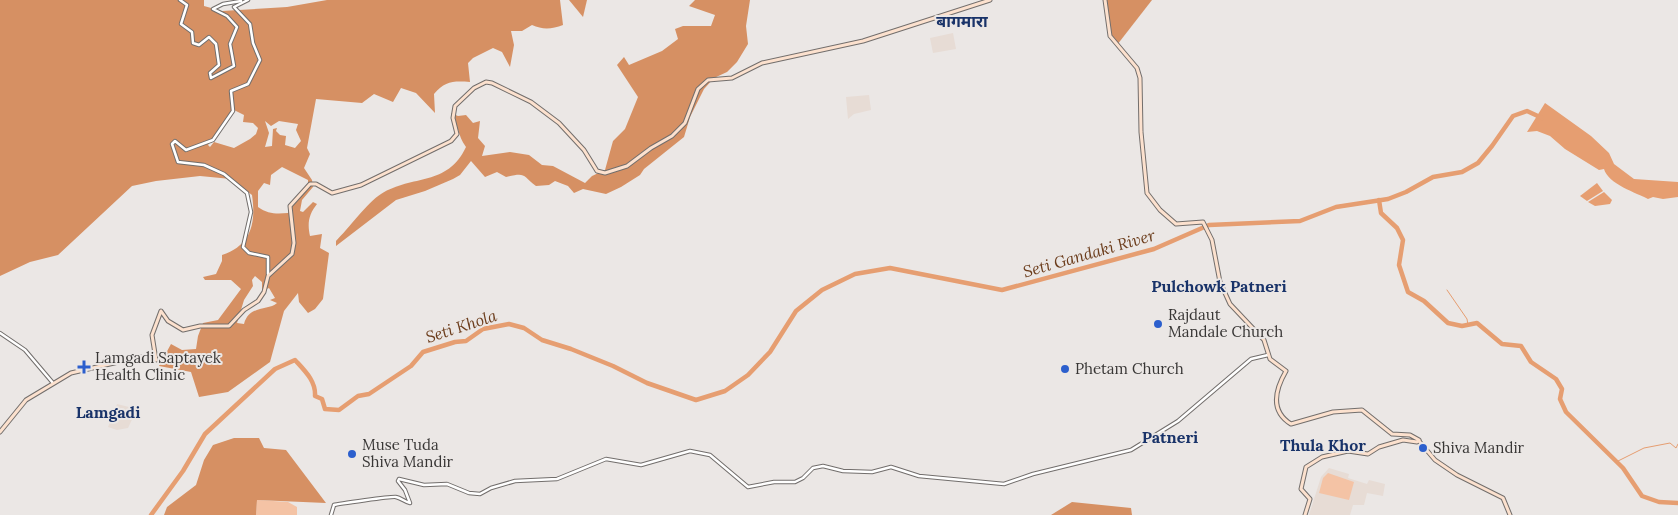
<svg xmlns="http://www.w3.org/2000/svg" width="1678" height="515" font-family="Lora,'Noto Sans Devanagari',serif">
  <rect width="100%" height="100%" fill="#ebe7e5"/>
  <g fill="#e7dcd5">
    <path d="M953,33l3,16 -23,4 -3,-15z"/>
    <path d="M869,95l2,15 -17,4 -6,5 -2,-22z"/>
    <path d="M117,404l20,5 -9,19 -11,2 -9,-3z"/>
    <path d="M1329,468l20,6 -1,4 19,6 2,-4 16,4 -2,12 -16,-3 -3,12h-11l-3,10h-41l12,-38z"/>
  </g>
  <g fill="#f4c3a5">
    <path d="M1328,473l26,9 -5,18 -30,-7 4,-15z"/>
    <path d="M257,500l31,2 9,5v8h-41z"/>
  </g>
  <g fill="#d69063" fill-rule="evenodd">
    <path d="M0,0h204v6l18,5 65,-4 40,-7h233l3,25c-11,4 -20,5 -31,0l-10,6h-11l3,14 -4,22 -8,-15 -9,-4 -20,10 -5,5 2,19c-17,-1 -25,-1 -36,12l1,19 -19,-20 -15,-5 -8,14 -19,-8 -12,9 -46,-4 -9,49 3,6 -6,14 8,12 1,7 -11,13 -2,11 3,1 10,-10 4,2c-8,10 -10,19 -7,32l12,-2 -2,14 9,5 -6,46 -8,10 -7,4 -9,-11 -1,-9 -14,18 -14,51 -42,30 -29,5 -8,-25 -32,-6 12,-22 11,6 14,-1 2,-13 5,-13 15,-3 23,-31 -10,-9h-26l-2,-3 13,-3 6,-13v-6c30,-10 34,-33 30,-60l-21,-16 -31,-3 -44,5 -24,5 -74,69 -28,7 -30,14zM234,110l10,5 -1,7 10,1 5,5 -2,6 -6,5 -16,9 -20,-6 -4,5 -2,-2zM265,121l6,5 8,-5 19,3 -2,6 5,11 -6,7 -10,-3 1,-9 -6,-1 -4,-4 1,-3 -4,1 -1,17 -7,1 4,-14zM282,167l26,13v4l-16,19 -4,10c-12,1 -20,1 -30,-6v-16l6,-8 6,2 1,-10zM255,276l7,6v9l7,-3 6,10 -5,2 7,3c-9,8 -28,2 -33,21l-7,-1 7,-23 9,-14 -1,-6z"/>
    <path d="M569,0h18l-4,17z"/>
    <path d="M695,0h55l-4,26 2,18 -11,18 -10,10 -13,6 -10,11 -14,28 -6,20 -40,32 -4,6 -19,12 -15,7 -23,-5 -9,4 -6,-7 -13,-5 -6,4 -13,1c-14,-11 -10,-14 -30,-9l-9,-5 -12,5 -14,-16 -11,14 -7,4 -28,12 -29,9 -60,46v-5c12,-12 32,-39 45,-47 32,-20 66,-7 85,-47 -9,-12 -7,-23 -15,-34l7,3 8,-1 7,8 7,-2 -2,17 7,8 -3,10 28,-4 19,3 13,10 11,1 32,17 7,-7 13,-6 8,-29 12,-12 13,-32 -21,-32 7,-8 5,8 33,-14 16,-12 -3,-10 8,-3h28l4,-11 -26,-9z"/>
    <path d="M1105,0h47l-35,45 -6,-6z"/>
    <path d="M234,438h25l5,10 22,2 40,53 -69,-3 -1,15h-92l3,-8 29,-22 8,-25 9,-15z"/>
    <path d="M1072,502l59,6 1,7h-81z"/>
  </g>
  <g fill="#e69e71">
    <path d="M1545,103l46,33 18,17 5,11 20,15 44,3v15l-15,2 -10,-2 -5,2c-11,-6 -40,-15 -44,-30l-5,1 -34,-21 -15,-13 -13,-5 -10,1z"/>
    <path d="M1597,183l6,8 -16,10 -7,-5z"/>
    <path d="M1604,192l8,8 -2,4 -15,2 -7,-4z"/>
  </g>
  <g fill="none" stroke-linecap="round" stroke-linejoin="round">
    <g stroke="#e69e71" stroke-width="1">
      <path d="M1447,290l20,29 1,6"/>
      <path d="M1612,458l6,3 26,-13 26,-5 6,5 2,-4"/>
    </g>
    <g stroke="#e69e71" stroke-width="4.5">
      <path d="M1379,200l2,13 16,15 6,12 -4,25 9,27 16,9 24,22 14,3 15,-3 25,21 19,2 10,16 25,17 6,10 -2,10 6,13 57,56 19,28 17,6 19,1"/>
      <path d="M151,515l32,-44 22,-37 70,-65 20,-9c10,11 21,21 20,36l7,3 3,10 14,1 19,-14 11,-2 42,-28 12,-14 32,-10 11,-1 17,-12 26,-5 15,4 18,12 29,9 42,17 34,17 49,17 29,-9 23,-16 22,-23 26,-41 26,-21 33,-16 35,-6 112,22 152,-41 55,-24 91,-4 36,-14 52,-8 18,-7 27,-15 29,-5 16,-9 14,-17 21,-30 14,-5 15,7"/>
    </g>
    <g stroke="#726e6c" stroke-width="4.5">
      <g id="tertiary">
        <path d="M180,0l7,5 -6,19 11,8 1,11 6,2 10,-8 7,7 3,21 -9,8 1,5 23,-12 -4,-22 7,-17 -10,-11 -14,-7 10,-5 18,-3"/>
        <path d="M248,0l-14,7 16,17 3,19 7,17 -12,24 -17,7 2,20 -20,29 -27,10 -11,-9 -3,3 6,18 26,3 20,9 23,19 4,19 -8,35 6,6 19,4v17"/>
        <path d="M0,333l25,17 28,33"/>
        <path d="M331,515l3,-10c3,-1 59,-9 62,-8 5,1 9,5 14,6l-5,-13 -7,-9 1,-2 25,6 23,-1 22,9 11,1 11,-6 24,-7 42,-2 49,-20 35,6 49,-14 20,4 38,32 26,-5h21l8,-4 10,-10 10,-2 20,5 29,1 19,-5 28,9 85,8 29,-10 98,-24 47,-29 73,-62 17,-4"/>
      </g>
    </g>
    <g stroke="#726e6c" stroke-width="5">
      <g id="secondary">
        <path d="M1105,0l5,36 27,32 3,10 1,54 6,61 13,17 16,14 27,-2 9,18 8,42 10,22 34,36 6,19 16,12c-11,19 -16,40 5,53l42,-12 29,-2 30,24 18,1 9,5 -2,2 -14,-2 -24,7 -11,7 -20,-3 -26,6 -16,10 -5,22 9,10 -5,16"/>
        <path d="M0,432l26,-32 45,-27 69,-16 16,3 -4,-25 9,-24 7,10 15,9 17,-4h29l15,-16 14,-9 6,-9 4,-16 24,-22 2,-11 -4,-37 20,-22h6l16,9 29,-8 90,-44 6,-7 -4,-16 2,-12 19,-18 12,-6 6,1 39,19 28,21 25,27 13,21 8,2 22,-7 24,-18 21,-12 13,-13 13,-34 10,-9 24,-2 30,-15 101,-22 127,-41"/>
        <path d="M1419,441l16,19 22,15 46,23 7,17"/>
      </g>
    </g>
    <use href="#tertiary" stroke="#fff" stroke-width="2.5"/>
    <use href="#secondary" stroke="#fce1ce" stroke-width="3"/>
  </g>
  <g fill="#2c5fcd" stroke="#ebe7e5" stroke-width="2">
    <circle cx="1158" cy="324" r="5"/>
    <path d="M81.5 359.5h5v5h5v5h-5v5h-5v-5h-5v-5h5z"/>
    <circle cx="1065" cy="369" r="5"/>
    <circle cx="1423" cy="448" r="5"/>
    <circle cx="352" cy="454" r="5"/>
  </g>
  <g text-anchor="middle" stroke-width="4" stroke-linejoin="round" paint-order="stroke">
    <g font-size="15" fill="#383635" stroke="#ebe7e5" text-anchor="start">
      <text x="1168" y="320">Rajdaut<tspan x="1168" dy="17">Mandale Church</tspan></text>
      <text x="95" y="363">Lamgadi Saptayek<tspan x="95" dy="17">Health Clinic</tspan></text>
      <text x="1075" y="374">Phetam Church</text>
      <text x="362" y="450">Muse Tuda<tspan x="362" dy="17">Shiva Mandir</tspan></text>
      <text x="1433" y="453">Shiva Mandir</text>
    </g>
    <g font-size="16" font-weight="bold" fill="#193369" stroke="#ebe7e5">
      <text x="962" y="27">बागमारा</text>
      <text x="1219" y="292">Pulchowk Patneri</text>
      <text x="108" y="418">Lamgadi</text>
      <text x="1170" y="443">Patneri</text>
      <text x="1323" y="451">Thula Khor</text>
    </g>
    <g font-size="16" font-style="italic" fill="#6c3d1c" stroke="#ebe7e5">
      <text transform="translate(1089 253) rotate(-16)" y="6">Seti Gandaki River</text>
      <text transform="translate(461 326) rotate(-18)" y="6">Seti Khola</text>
    </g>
  </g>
</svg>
